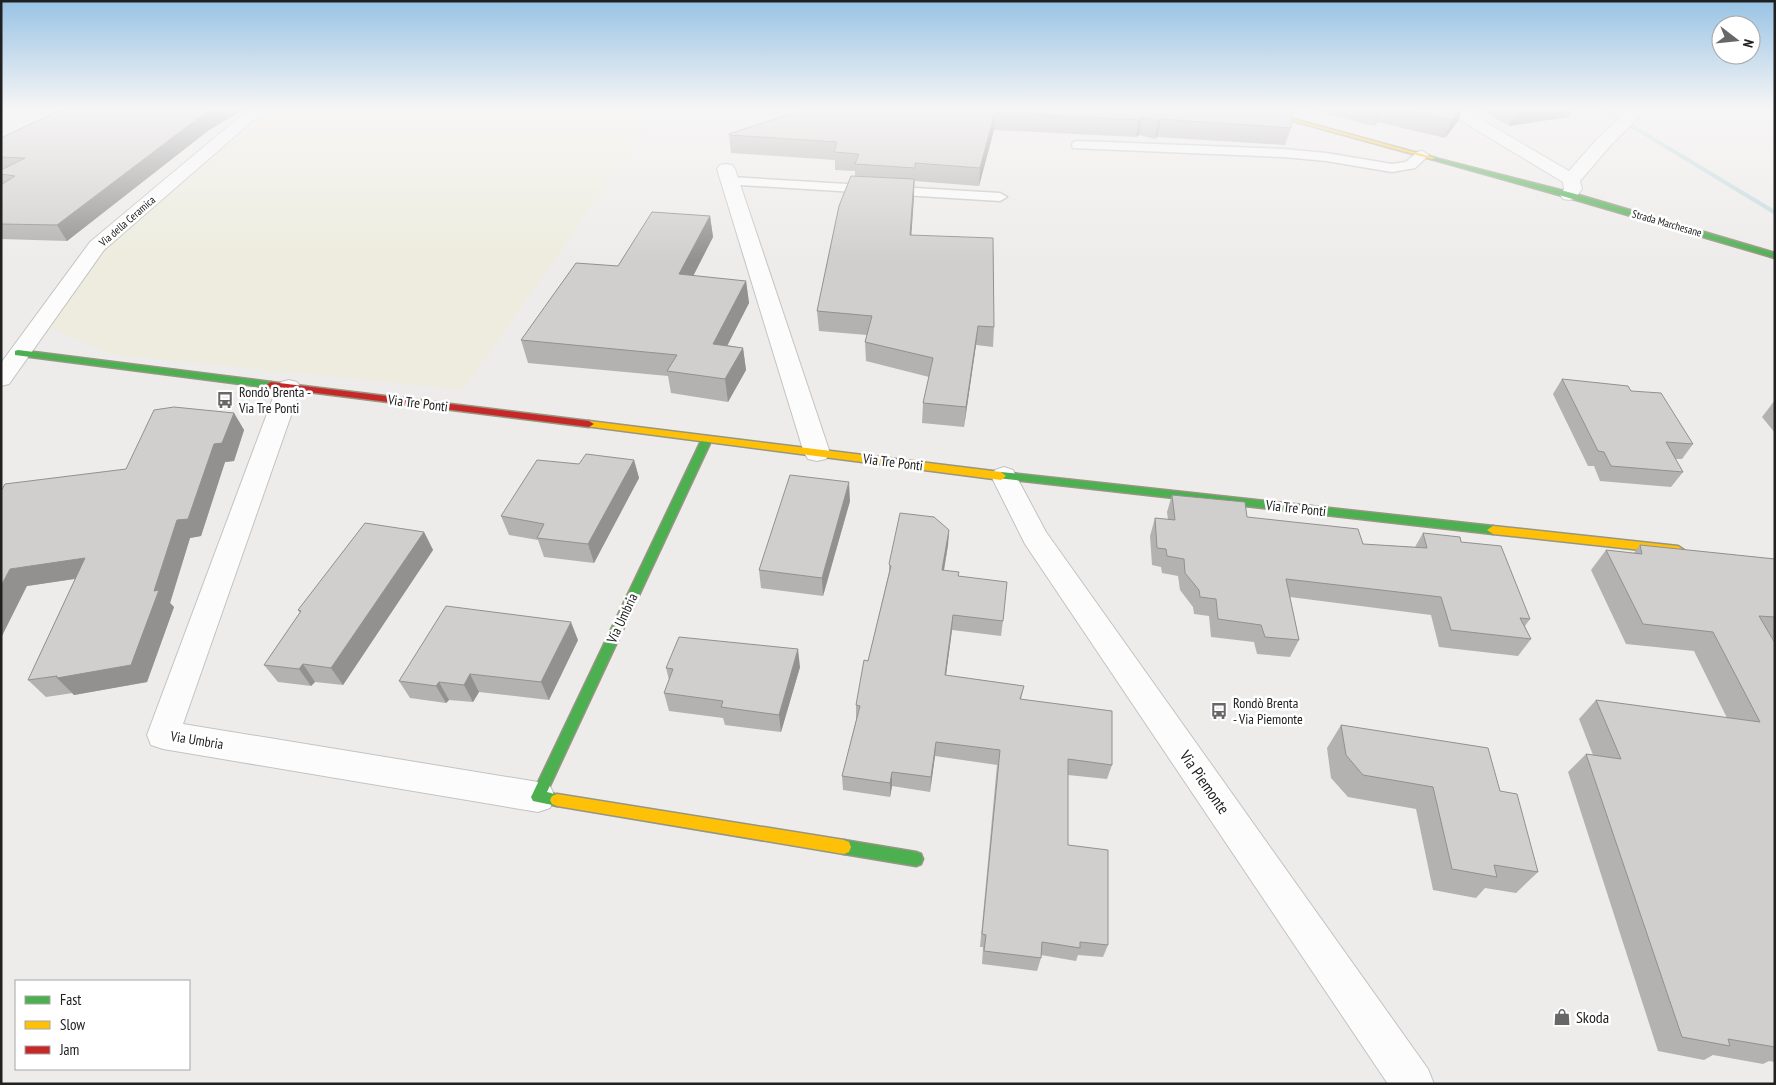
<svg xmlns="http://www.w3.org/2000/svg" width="1776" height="1085" font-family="'PT Sans Narrow',sans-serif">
  <rect width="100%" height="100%" fill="#eeecea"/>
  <path fill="#edecde" d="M278,109h309l38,2 17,12 3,8 -182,259 -353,-36 -61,-27 49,-72 116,-100z"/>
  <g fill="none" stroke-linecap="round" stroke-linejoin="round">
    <path fill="#c0d9dd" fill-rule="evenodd" d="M1600,109h7l168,101v5z"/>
    <g stroke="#c4c3c2" stroke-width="3">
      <g id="lane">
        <path d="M1078,141l206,8 42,4 66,11 14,-2 11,-10 5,-1 7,4 -14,13 -23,4 -66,-11 -42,-4 -211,-9 -1,-3 1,-3z"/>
        <path d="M730,177l270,16 7,4 -7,4 -275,-17 -2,-3 2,-3z"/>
      </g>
    </g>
    <g stroke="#c4c3c2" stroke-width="2">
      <g id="street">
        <path d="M249,109h17l-162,141 -95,134 -8,2v-23l89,-121z"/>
        <path d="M1445,109h18l106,62 29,-33 32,-29h17l-37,37 -30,35 2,8 -7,10 -6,1 -6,-1 -3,-4 4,-6 -1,-7 -116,-70z"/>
        <path d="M726,164l6,1 3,4 95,284 -4,6 -9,2 -9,-2 -4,-6 -87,-284 3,-4z"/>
        <path d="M289,380l8,2 4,5 -118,337 355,58 12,4 5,11 -5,11 -12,4 -375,-63 -12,-4 -4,-10 130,-348 4,-5z"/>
        <path d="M1004,467l9,3 33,62 382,537 6,15h-46l-363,-540 -34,-68 4,-6z"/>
      </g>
    </g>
    <g stroke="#969683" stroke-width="3">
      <g id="fast">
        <path d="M1431,157l141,36 203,60v5l-209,-61 -135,-38z"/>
        <path d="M18,350l253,32 5,3 -5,3 -256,-33v-4z"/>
        <path d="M707,436l5,3 -165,353 15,4 2,4 -2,4 -5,2 -24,-5 -2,-4 2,-4 169,-354z"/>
        <path d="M1001,472l492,54 6,4 -6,4 -496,-56 -1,-2 1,-2z"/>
        <path d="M844,840l72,12 5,2 2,5 -2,5 -5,2 -72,-12 -5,-2 -2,-5 2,-5z"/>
      </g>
    </g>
    <g stroke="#969683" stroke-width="3">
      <g id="slow">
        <path d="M1249,109h8l179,49 -5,1z"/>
        <path d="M589,421l412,51 5,4 -5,4 -416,-54 -1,-2 1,-2z"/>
        <path d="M1493,526l185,20 6,4 -6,4 -185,-20 -6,-4z"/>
        <path d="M557,794l287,46 5,2 2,5 -2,5 -5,2 -287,-48 -5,-2 -2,-4 2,-4z"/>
      </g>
    </g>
    <g stroke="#969683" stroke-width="3">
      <path id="jam" d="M271,382l318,39 5,3 -5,3 -321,-40 -2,-2z"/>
    </g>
    <use href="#lane" fill="#fcfcfc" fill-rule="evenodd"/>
    <use href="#street" fill="#fcfcfc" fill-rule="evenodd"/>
    <use href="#fast" fill="#4caf50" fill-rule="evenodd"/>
    <use href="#slow" fill="#ffc107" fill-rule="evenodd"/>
    <use href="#jam" fill="#c62828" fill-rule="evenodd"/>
  </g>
  <g fill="#b4b2b0">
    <path d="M65,108h181l-37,22 -142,111 -66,-2v-54h1l-1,-2v-45z"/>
    <path d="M809,108h469l13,20 -6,17 -128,-8 -2,2 -16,-4 -3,2 -142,-7 -15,56 -64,-5 -4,54 83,92 -1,20 -17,-2 -12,82 -42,-4 1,-20 6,-26 -63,-16 -1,-19 2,-7 -48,-4 -2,-20 38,-135v-5l-20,-1v-10l-104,-7 -2,-19z"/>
    <path d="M1311,108h152l-5,13 -13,17 -68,-16 -3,4 -63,-16z"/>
    <path d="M1478,108h94l-4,9 -59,9z"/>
    <path d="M710,216l3,21 -20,39 53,5 3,22 -22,42 16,3 3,22 -18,32 -57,-9 -3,-17 -140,-13 -7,-23 97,-74z"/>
    <path d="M1562,379l69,12 62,53 -11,15h-7l8,13 -12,15 -71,-6 -6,-15h-6l-35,-72z"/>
    <path d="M1775,400v33l-13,-16z"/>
    <path d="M234,413l10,17 -10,31 -9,1 -24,74 -11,2 -20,65 4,4 -27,75 -73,13 -1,-2 -27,4 -18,-17 47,-101 -48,7 -26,-95 125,-22z"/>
    <path d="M634,460l5,18 -45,85 -50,-6 -6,-17 -29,-5 -8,-19 78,-52z"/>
    <path d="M1172,495l75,22 116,27 52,3 8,-14 38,9 69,77 -5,7 6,13 -13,17 -79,-9 -8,-32 -141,-18 9,43 -9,17 -33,-3 -3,-12 -43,-5 -2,-21 -15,-2 -1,-7 -13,-17 -2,-14 -16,-3 -1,-6 -9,-2 -2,-29 5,-18 13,2 -1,-8z"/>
    <path d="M850,501l-27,95 -62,-8 -2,-18z"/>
    <path d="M949,530l-1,15 -4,26 14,5 45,45 -2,15 -49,-6 -6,45 78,11 -3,13 91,66 -5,14 -39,-4v70l40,100 -5,12 -25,-2 -2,6 -35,-6v3l-4,13 -55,-7 1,-17h-3l17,-182 -62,-9 -5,36 -38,-6 -2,11 -47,-7 -1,-14 14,-56v-15l12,-44 21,-89v-8z"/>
    <path d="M424,532l9,18 -90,135 -28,-3 -4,4 -33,-4 -14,-17 36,-52 -2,-3z"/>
    <path d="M1640,545l135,14v80h-2l2,4v419l-6,-1 -6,3 -50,-9 -9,5 -46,-9 -90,-279 18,-18 7,1 -14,-36 17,-19 131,18 -33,-67 -68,-7 -35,-74 15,-20 28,3z"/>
    <path d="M578,640l-29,60 -70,-8 -6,10 -24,-2 -3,3 -36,-5 -11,-17z"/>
    <path d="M800,667l-19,65 -56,-7 -2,-7 -54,-7 -5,-18 5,-13 -3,-12z"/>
    <path d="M1341,725l159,66 38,81 -22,21 -31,-5 -9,10 -43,-8 -17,-81 -68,-12 -17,-19 -4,-30z"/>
  </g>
  <g fill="#929190">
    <path d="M215,108h31l-37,22 -142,111 -10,-16 144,-109z"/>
    <path d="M1380,108h2l-5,14 -3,4z"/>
    <path d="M1461,108h2l-5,13 -13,17 7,-18z"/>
    <path d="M1572,108l-4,9 -59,9 8,-17z"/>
    <path d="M995,112l-1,18 -15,56 1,-18z"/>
    <path d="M1142,117l-3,18 -3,2 3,-17z"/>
    <path d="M1161,119l-4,18 -2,2 3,-18z"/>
    <path d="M914,179v19l-4,56v-19z"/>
    <path d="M710,216l3,21 -30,59 -4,-22z"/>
    <path d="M746,281l3,22 -32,63 -4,-22z"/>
    <path d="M978,326l-2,19 -12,82 2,-20z"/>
    <path d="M743,348l3,22 -18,32 -3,-23z"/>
    <path d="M234,413l10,17 -10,31 -9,1 -24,74 -11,2 -20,65 4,4 -27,75 -73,13 -17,-17 120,-158 37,-76z"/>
    <path d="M634,460l5,18 -45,85 -6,-19z"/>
    <path d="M849,482l1,19 -27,95 -1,-18z"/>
    <path d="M949,530l-1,15 -7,41 1,-16z"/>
    <path d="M424,532l9,18 -90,135 -12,-17z"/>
    <path d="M85,558l15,17 -73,11 -26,52v-52l9,-17z"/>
    <path d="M953,615l-1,15 -8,60 1,-15z"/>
    <path d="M571,622l7,18 -29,60 -8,-18z"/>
    <path d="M798,649l2,18 -19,65 -2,-17z"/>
    <path d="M303,664l12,18 -4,4 -12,-17z"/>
    <path d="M470,674l9,18 -6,10 -9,-17z"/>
    <path d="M439,682l10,18 -3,3 -10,-17z"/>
    <path d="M936,742l-1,14 -5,36 1,-15z"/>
    <path d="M892,772v14l-2,11v-14z"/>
  </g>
  <g fill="#d1cfcd" stroke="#929190">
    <path d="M65,108h150l-14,8 -144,109 -56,-1v-39l14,-9 -14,-2v-4l24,-12 -24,-1v-19z"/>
    <path d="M809,108h469l15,4 -2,16 -130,-9 -3,2 -16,-4 -3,3 -144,-8 -15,56 -65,-5v5l-60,-4 4,-10 -25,-2 3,-10 -108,-7v-1z"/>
    <path d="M1400,108h61l-9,12z"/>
    <path d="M851,176l63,3 -4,56 83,3 1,89 -16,-1 -12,81 -43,-4 10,-45 -68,-16 7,-26 -55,-5 22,-105z"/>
    <path d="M652,212l58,4 -31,58 67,7 -33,63 30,4 -18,31 -58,-8 10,-16 -156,-15 55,-77 42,3z"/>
    <path d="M1562,379l66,7 3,5 30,2 32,51 -27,-2 17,30 -72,-6 -7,-14 -6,-1z"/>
    <path d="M174,407l60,6 -12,30 -8,1 -26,75 -11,1 -23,71 5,-1 -28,75 -74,13v-2l-29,4 57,-122 -75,11 -9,17v-95l4,-7 121,-15 28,-59z"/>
    <path d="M586,454l48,6 -46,84 -51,-6 7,-14 -43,-8 36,-56 42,4z"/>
    <path d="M790,475l59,7 -27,96 -63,-8z"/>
    <path d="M1172,495l73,7 2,15 111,12 5,15 64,4 -4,-15 37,4 1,5 40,4 29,73 -10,-1 11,21 -80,-9 -10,-33 -155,-18 13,61 -34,-3 -4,-12 -43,-6 -2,-20 -16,-2 -1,-7 -14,-17 -1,-14 -17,-3 -1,-7 -9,-1 -2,-30 20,2z"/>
    <path d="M900,513l34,4 15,13 -7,40 17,2 -1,4 49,6 -4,39 -50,-6 -8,60 79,11 -4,13 92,12v54l-44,-6v86l40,5v95l-28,-3v6l-38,-6 -1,16 -57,-7 2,-16 -4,-1 18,-184 -64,-8 -5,35 -39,-5 -2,11 -48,-7 18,-70 -4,-1 8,-45 4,1 23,-95 -2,-2z"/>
    <path d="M365,523l59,9 -93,136 -28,-4 -4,5 -35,-4 37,-54 -3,-1z"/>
    <path d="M1640,545l135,14v58l-16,-1 16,27v404l-47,-8 2,7 -48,-9 -96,-283 35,5 -25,-59 164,22 -47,-90 -70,-8 -37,-74 36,4z"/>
    <path d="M446,606l125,16 -30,60 -71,-8 -6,11 -25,-3 -3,4 -37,-5z"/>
    <path d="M679,637l119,12 -19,66 -58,-8 2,-6 -59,-8 9,-24 -7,-1z"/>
    <path d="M1341,725l147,23 12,43 17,3 21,78 -44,-7 3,12 -45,-8 -19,-82 -70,-12 -17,-20z"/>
  </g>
  <linearGradient id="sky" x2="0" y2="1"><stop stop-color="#98c3e4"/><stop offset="0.42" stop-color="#f7f6f6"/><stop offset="1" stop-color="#f7f6f6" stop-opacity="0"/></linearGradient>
  <rect width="1776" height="260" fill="url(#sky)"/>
  <defs>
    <g id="bus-bare" transform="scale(1.35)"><path d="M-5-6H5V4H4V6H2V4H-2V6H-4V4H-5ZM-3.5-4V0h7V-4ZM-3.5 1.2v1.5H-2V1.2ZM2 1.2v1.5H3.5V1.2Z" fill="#686767" stroke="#fff" stroke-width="2.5" paint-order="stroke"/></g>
    <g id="shop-bare" transform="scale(1.35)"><path d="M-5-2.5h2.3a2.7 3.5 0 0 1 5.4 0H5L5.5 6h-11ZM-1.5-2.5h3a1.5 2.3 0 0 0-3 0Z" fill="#686767" stroke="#fff" stroke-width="2.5" paint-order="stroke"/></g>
  </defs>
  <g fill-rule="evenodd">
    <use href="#bus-bare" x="225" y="400"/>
    <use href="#bus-bare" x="1219" y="711"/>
    <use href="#shop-bare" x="1562" y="1017"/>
  </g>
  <g text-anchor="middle" stroke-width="5" stroke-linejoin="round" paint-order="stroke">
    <g font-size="11" fill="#202020" stroke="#fff">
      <text transform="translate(127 221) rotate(-41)" y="4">Via della Ceramica</text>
      <text transform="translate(1667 223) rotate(16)" y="4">Strada Marchesane</text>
    </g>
    <g font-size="14" fill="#202020" stroke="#fff" text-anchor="start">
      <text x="239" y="397">Rondò Brenta -<tspan x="239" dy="16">Via Tre Ponti</tspan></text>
      <text x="1233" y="708">Rondò Brenta<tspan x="1233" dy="16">- Via Piemonte</tspan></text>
    </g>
    <g font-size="14" fill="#202020" stroke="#fff">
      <text transform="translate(418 403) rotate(7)" y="5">Via Tre Ponti</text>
      <text transform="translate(893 462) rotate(7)" y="5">Via Tre Ponti</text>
      <text transform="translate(1296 508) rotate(6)" y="5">Via Tre Ponti</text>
      <text transform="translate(622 618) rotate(-65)" y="5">Via Umbria</text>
      <text transform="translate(197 740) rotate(9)" y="5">Via Umbria</text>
    </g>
    <g font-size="16" fill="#202020" stroke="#fff">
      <text transform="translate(1205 782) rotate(55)" y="6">Via Piemonte</text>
    </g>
    <g font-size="16" fill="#202020" stroke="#fff" text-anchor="start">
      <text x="1576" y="1023">Skoda</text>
    </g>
  </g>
  <rect width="1776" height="1085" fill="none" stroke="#202020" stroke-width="5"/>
  <rect x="15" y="980" width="175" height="90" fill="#ffffff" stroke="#a6a6a6"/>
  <rect x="25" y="996" width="25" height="8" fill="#4caf50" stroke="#a6a6a6"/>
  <text x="60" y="1005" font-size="15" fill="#202020">Fast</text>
  <rect x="25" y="1021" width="25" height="8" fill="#ffc107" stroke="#a6a6a6"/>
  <text x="60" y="1030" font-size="15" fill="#202020">Slow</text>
  <rect x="25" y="1046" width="25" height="8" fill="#c62828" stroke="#a6a6a6"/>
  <text x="60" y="1055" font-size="15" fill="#202020">Jam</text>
  <g transform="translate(1736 40) rotate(106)"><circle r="24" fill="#ffffff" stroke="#a6a6a6"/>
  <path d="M0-4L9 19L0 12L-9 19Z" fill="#686767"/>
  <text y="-8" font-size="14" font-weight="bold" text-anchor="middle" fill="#202020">N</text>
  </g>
</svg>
